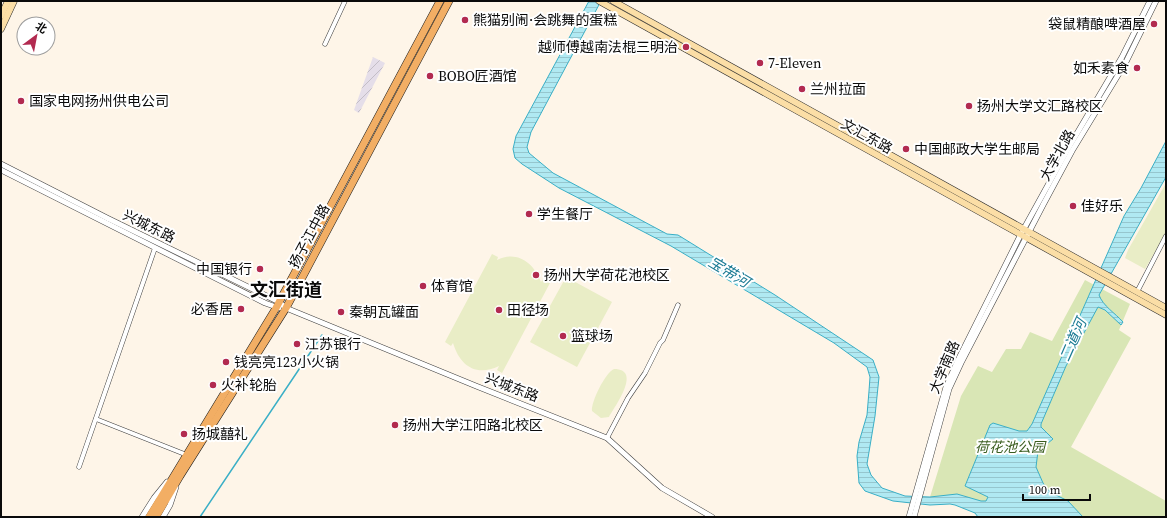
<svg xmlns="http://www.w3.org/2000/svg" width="1167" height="518" font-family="'Source Serif 4','Noto Sans SC',serif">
  <defs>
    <pattern id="industrial-furrows" width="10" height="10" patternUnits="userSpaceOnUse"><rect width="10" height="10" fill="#e5dee9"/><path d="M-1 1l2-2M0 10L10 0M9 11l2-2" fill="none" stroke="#c3bdc6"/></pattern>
    <pattern id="water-rules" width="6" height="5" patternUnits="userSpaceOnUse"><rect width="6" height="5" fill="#b0e9f2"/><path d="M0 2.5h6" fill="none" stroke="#96c6ce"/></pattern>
  </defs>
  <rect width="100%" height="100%" fill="#fef5e8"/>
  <path fill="url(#industrial-furrows)" d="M373,57l12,6 -26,50 -5,-3z"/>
  <path fill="#d9e6b5" d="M1085,280l45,24 -11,26 12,8 -60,109 95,54v16h-181l-5,-16 -50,-4 31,-101 17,-30 14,6 14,-23h15l9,-17 22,9z"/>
  <g fill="#e9edc6">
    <path d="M1166,183v50l-21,36 -20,-11 3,-8z"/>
    <path d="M492,254l6,3 -1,3c20,-10 37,3 44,22l2,-3 7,4 -48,90 -5,-3 2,-4c-23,11 -39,0 -46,-23l-2,3 -6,-4z"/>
    <path d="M566,277l46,25 -35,65 -47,-25z"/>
    <path d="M614,369c28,0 2,36 -5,48l-8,1 -9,-7c-1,-9 13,-38 22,-42z"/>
  </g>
  <path fill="url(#water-rules)" stroke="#3aafc6" d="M589,1h12l-70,131 -4,15 2,6 24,20 114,61 11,1 97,60 98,65 6,17 -4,39 -8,48 4,11 11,13 23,8 25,1 27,-3 24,7h5l2,-4 -23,-11 25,-61 3,-2 26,8h8l5,-7 92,-208 17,-28 25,-47v36l-67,118c4,11 16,18 24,27l-2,3 -16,-15 -7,-3 -32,59 -25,58v3l12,12 -15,12 -2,16 7,16 4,6 7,5 14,7 15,16h-105l-3,-4 -20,-8 -5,-1 -20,1 -37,-4 -28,-10 -6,-8 -2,-27 2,-14 8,-27 2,-24 1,-14 -3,-10 -33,-24 -163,-97 -112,-58 -37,-24 -7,-6 -2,-9 3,-13z"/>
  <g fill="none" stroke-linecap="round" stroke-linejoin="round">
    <path stroke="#3aafc6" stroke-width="1.5" d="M200,517l122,-182"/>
    <g stroke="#3d3d3d" stroke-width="5">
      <g id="minor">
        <path d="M325,44l20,-43"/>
        <path d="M1137,292l29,-56"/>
        <path d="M96,419l91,36"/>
        <path d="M607,438l21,-40 17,-25 15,-30 3,-3 15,-35"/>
        <path d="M79,467l76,-219"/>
      </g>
    </g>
    <g stroke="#3d3d3d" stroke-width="6">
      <g id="tertiary">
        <path d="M1,164l106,54 172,84 7,6 190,78 131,52 55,50 50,29"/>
        <path d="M1,170l264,133 14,5"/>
        <path d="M142,517l12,-19 13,-16"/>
        <path d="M163,517l7,-12 6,-18"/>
        <path d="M909,517l37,-130 12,-27 63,-126 48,-87 53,-90 28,-56"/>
        <path d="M914,517l35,-128 13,-28 81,-156 29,-54 54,-89 30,-61"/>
      </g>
    </g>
    <g stroke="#2c2c2c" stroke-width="7">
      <g id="secondary">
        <path d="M599,1l567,314"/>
        <path d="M613,1l553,307"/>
        <path d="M1,16l7,-15"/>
        <path d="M1,29l13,-28"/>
      </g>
    </g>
    <g stroke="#1b1b1b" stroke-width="8">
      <g id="primary">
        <path d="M149,517l127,-209 164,-307"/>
        <path d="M156,517l24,-41 106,-168 163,-307"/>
      </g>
    </g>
    <use href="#minor" stroke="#fff" stroke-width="4"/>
    <use href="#tertiary" stroke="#fff" stroke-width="5"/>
    <use href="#secondary" stroke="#fbdea6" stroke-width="6"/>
    <use href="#primary" stroke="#f2ae64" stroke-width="7"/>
  </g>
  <g fill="#b22a50" stroke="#fff" stroke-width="1.5">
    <circle cx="465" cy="20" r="4"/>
    <circle cx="1154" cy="24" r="4"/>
    <circle cx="686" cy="47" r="4"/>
    <circle cx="760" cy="63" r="4"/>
    <circle cx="1137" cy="68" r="4"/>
    <circle cx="430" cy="76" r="4"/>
    <circle cx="802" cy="89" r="4"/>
    <circle cx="21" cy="101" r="4"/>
    <circle cx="969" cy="106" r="4"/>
    <circle cx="906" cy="149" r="4"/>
    <circle cx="1073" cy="206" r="4"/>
    <circle cx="529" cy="214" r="4"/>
    <circle cx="260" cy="269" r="4"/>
    <circle cx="536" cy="275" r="4"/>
    <circle cx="423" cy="286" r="4"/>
    <circle cx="241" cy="309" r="4"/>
    <circle cx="499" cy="310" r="4"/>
    <circle cx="341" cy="312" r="4"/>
    <circle cx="563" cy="336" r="4"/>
    <circle cx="297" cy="344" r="4"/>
    <circle cx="226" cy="362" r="4"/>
    <circle cx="213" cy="385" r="4"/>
    <circle cx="395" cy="425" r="4"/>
    <circle cx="184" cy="434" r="4"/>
  </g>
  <g text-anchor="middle" stroke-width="4" stroke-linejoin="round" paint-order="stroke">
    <g font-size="14" fill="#0a0a0a" stroke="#fff" text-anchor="start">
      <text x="473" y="25">熊猫别闹·会跳舞的蛋糕</text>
      <text x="1146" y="29" text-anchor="end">袋鼠精酿啤酒屋</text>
      <text x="678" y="52" text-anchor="end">越师傅越南法棍三明治</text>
      <text x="768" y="68">7-Eleven</text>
      <text x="1129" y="73" text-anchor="end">如禾素食</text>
      <text x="438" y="81">BOBO匠酒馆</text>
      <text x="810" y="94">兰州拉面</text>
      <text x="29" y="106">国家电网扬州供电公司</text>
      <text x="977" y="111">扬州大学文汇路校区</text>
      <text x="914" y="154">中国邮政大学生邮局</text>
      <text x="1081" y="211">佳好乐</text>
      <text x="537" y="219">学生餐厅</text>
      <text x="252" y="274" text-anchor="end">中国银行</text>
      <text x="544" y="280">扬州大学荷花池校区</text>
      <text x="431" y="291">体育馆</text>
      <text x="233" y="314" text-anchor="end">必香居</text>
      <text x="507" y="315">田径场</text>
      <text x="349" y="317">秦朝瓦罐面</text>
      <text x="571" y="341">篮球场</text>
      <text x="305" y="349">江苏银行</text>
      <text x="234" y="367">钱亮亮123小火锅</text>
      <text x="221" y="390">火补轮胎</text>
      <text x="403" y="430">扬州大学江阳路北校区</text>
      <text x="192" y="439">扬城囍礼</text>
    </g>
    <g font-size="14" fill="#0a0a0a" stroke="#fff">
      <text transform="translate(867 136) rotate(29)" y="5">文汇东路</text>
      <text transform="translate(1057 155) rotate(-61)" y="5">大学北路</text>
      <text transform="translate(149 226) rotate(26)" y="5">兴城东路</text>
      <text transform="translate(309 236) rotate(-62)" y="5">扬子江中路</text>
      <text transform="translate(944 367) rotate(-67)" y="5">大学南路</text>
      <text transform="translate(512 387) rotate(21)" y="5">兴城东路</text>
    </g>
    <g font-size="14" font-style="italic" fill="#3a5d1f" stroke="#fff">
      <text x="1010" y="452">荷花池公园</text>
    </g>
    <g font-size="15" font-style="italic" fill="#1b7b94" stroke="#fff">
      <text transform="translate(729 272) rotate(31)" y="5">宝带河</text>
      <text transform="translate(1073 340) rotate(-66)" y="5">二道河</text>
    </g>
    <g font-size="18" font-weight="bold" fill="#0a0a0a" stroke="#fff">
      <text x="286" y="296">文汇街道</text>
    </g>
  </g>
  <rect width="1167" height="518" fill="none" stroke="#0a0a0a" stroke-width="4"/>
  <g transform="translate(36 36) rotate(32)"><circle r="19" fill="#ffffff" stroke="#9d9d9d"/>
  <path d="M0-3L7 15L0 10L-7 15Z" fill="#b22a50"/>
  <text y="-6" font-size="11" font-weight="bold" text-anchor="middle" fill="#0a0a0a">北</text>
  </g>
  <path d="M1023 494v6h67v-6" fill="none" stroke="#0a0a0a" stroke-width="2"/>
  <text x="1029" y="494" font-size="12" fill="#0a0a0a" stroke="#ffffff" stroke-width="3" paint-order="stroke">100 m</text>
</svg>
